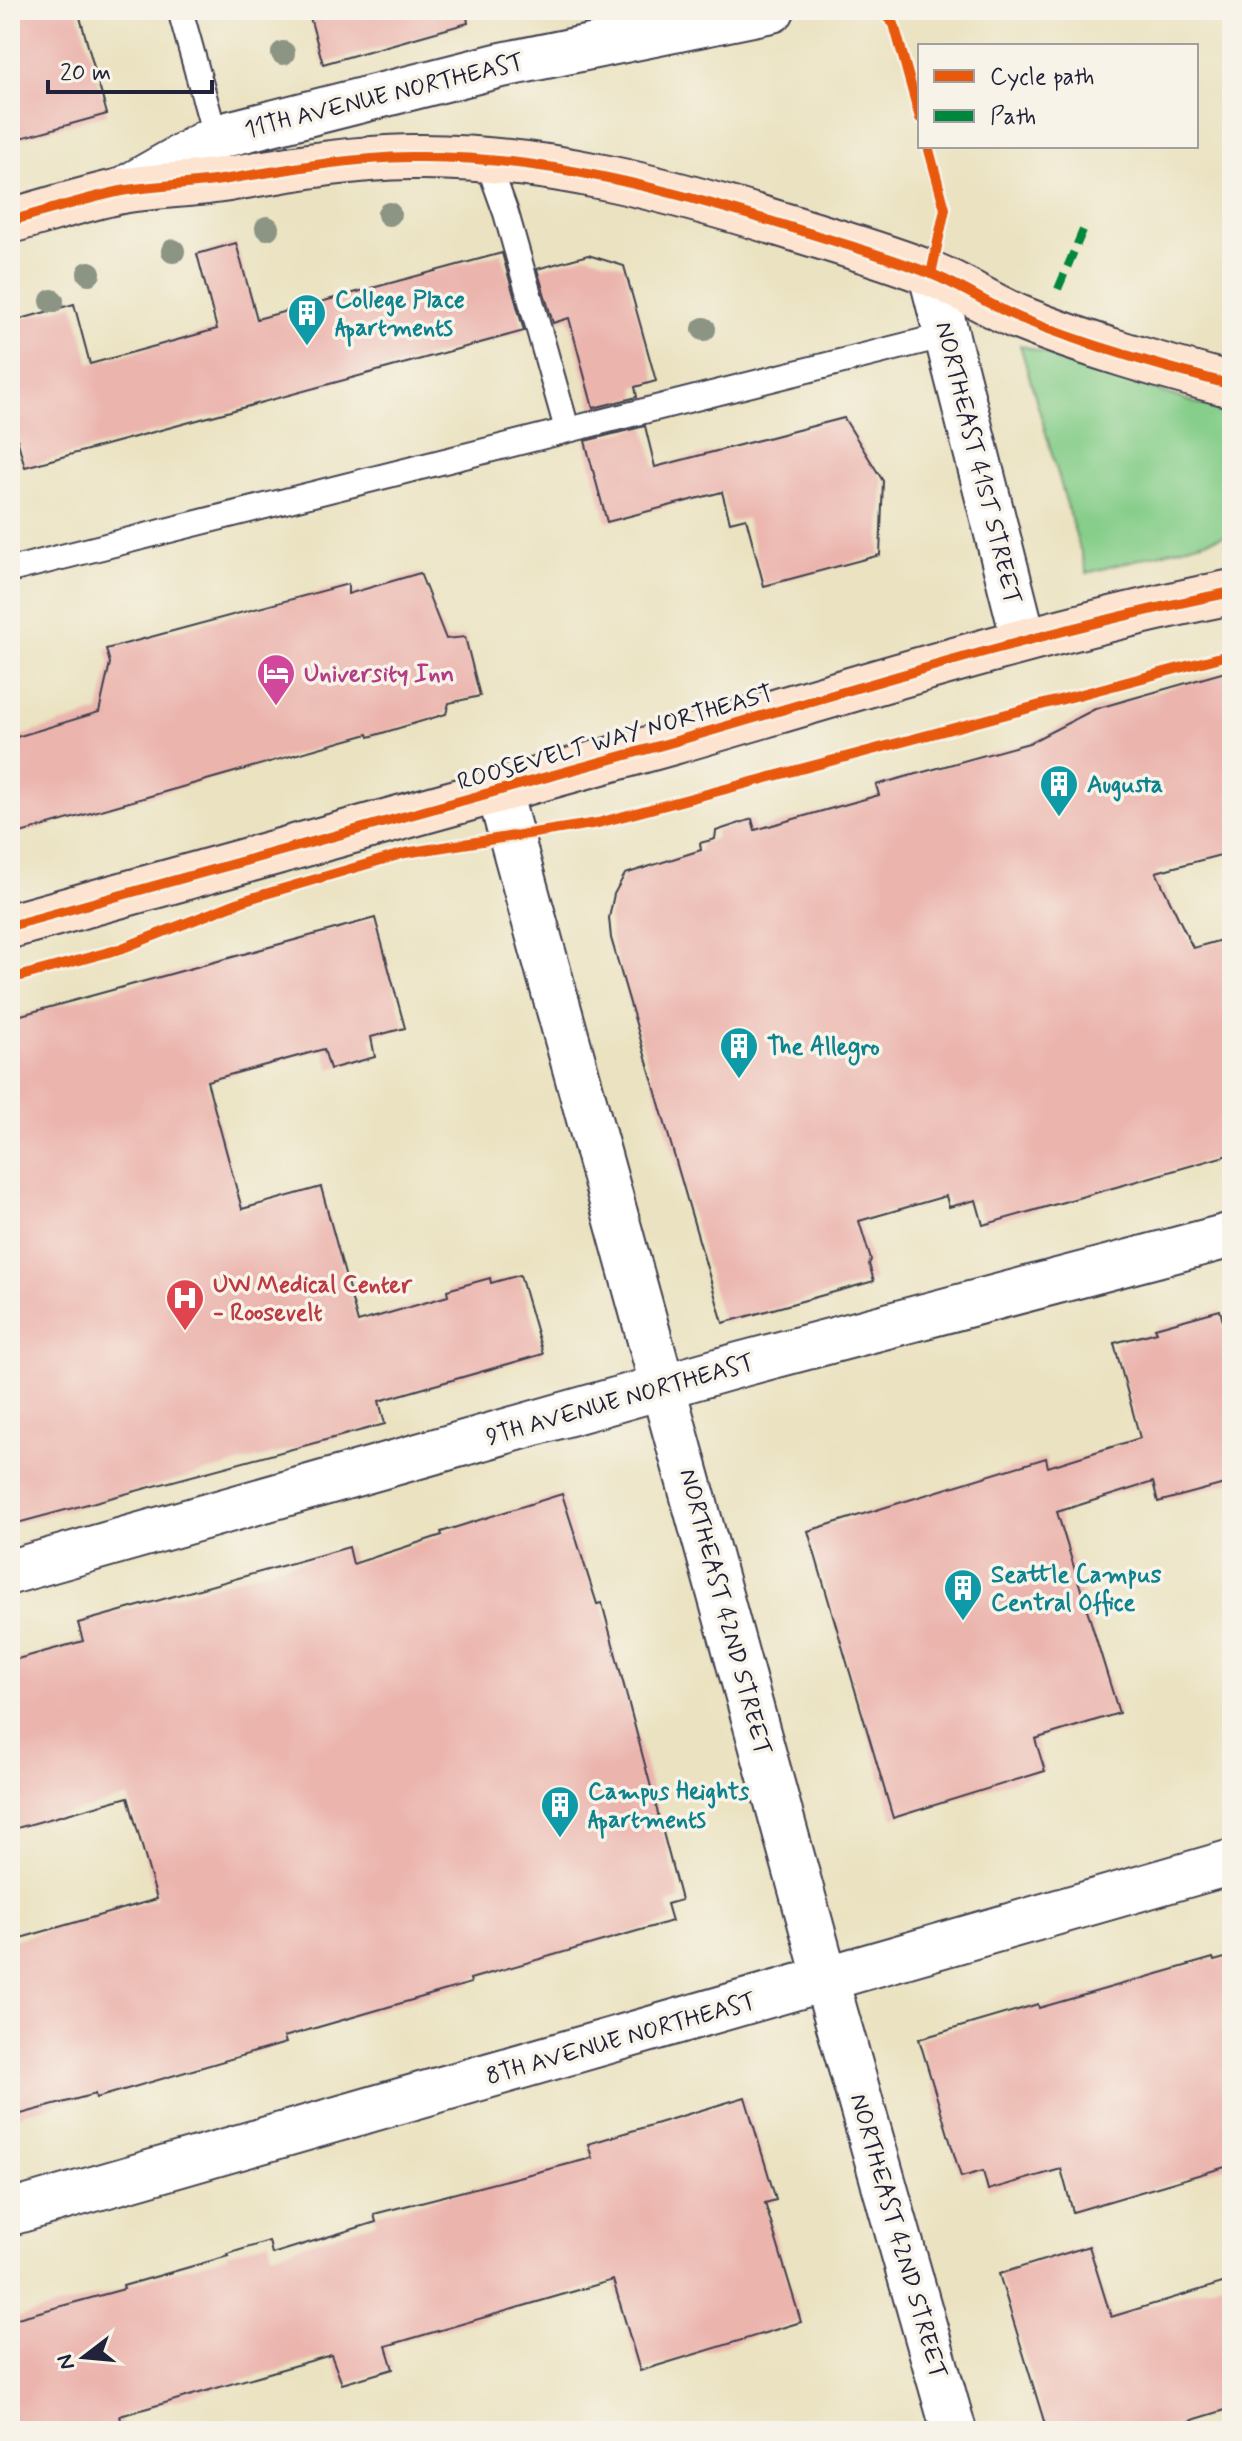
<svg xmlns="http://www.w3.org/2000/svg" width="1242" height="2441" font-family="Mynerve,sans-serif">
  <rect width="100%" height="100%" fill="#f7f3e8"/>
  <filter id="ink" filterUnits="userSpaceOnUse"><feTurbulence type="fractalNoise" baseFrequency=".0125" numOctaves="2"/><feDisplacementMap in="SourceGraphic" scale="16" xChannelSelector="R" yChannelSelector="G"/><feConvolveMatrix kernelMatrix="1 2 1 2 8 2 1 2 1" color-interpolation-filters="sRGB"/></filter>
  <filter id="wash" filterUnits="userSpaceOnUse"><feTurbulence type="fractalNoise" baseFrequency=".006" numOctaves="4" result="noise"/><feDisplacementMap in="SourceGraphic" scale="32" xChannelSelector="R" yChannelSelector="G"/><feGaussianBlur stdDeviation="1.8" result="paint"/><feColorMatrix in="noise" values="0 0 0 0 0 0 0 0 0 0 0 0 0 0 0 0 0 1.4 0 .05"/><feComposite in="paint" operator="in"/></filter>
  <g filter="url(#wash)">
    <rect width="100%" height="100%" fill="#eae2c0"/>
    <path fill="#86ce8a" stroke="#547862" stroke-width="2" d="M1020,345l175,58 37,10v121l-145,39z"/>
    <g id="blocks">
      <g fill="#ebb5ae">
        <path d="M10,10h68l29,104 -97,27z"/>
        <path d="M308,10h158l2,13 -145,41z"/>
        <path d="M236,243l21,76 245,-66 22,78 -499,136 -15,-53v-92l64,-18 16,60 127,-35 -20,-75z"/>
        <path d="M588,255l36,11 32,115 -21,6 2,10 -44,11 -24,-90 -16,5 -16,-54z"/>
        <path d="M844,418l39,63 -3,74 -116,31 -18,-68 -16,4 -8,-30 -115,30 -22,-81 60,-15 10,41z"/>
        <path d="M420,573l26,66 19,-2 15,59 -31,7 -3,11 -77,23 -1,-3 -358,102v-97l89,-27 11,-49 -4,-14 242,-65v10z"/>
        <path d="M1232,670v182l-76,20 37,76 39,-11v217l-249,71 -7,-25 -27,7 -3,-11 -87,25 12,39 -2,4 5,17 -151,42 -112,-385 -2,-20 5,-24 11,-20 76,-24 -1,-7 15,-4 1,-8 36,-12 3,11 124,-35 -3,-10 153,-42 66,-34z"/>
        <path d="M375,918l30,110 -34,9 4,20 -45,12 -6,-20 -117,32 35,128 79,-22 37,135 90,-26 -1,-6 43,-12 1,5 29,-8 23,79 -164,47 6,23 -375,101v-507z"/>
        <path d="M1220,1310l12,45v127l-74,20 -5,-20 -96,30 62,201 -84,26 10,32 -152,47 -85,-287 238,-73 2,9 92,-29 -26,-95 43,-11 -2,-4z"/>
        <path d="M562,1494l35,110 5,-1 79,297 -14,4 5,17 -202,58 1,4 -187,54 2,6 -190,55 -1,-4 -85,23v-176l147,-42 -29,-102 -118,33v-169l73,-20 -5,-18 271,-76 4,17 89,-29 -1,-3z"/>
        <path d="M1232,1956v209l-159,47 -12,-43 -73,21 -5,-19 -22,6 -42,-138 119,-35 1,4 174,-50 1,3z"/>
        <path d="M745,2097l31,103 -11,3 36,119 -161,49 -27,-91 -227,66 7,23 -51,15 -11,-29 -211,61 4,15h-114v-111l114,-31 -1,-3 105,-30 -1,-2 42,-13 3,13 104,-32 -2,-8 218,-56 -4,-14z"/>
        <path d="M1089,2246l22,71 121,-37v128l-76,23h-109l-48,-157z"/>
      </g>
    </g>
  </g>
  <g filter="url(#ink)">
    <use href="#blocks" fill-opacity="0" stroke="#403f4f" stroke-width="2"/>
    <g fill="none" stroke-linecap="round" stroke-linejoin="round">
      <g stroke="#403f4f" stroke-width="28">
        <g id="service">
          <path d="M180,10l38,136"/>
          <path d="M487,160l19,53 61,216"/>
          <path d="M10,570l937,-235"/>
        </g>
      </g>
      <g stroke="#403f4f" stroke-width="48">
        <g id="minor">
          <path d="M121,191l95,-54 281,-71 275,-56"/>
          <path d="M931,274l93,366"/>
          <path d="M10,1572l729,-207 493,-130"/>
          <path d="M10,2213l1222,-351"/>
        </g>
      </g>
      <g stroke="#403f4f" stroke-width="48">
        <path id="tertiary" d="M499,792l327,1188 128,451"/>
      </g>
      <g stroke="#403f4f" stroke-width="48">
        <g id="secondary">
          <path d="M10,221c37,-10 73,-22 111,-30 35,-6 72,-6 107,-12 61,-10 120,-21 183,-22 132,-2 260,33 385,72 44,14 90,27 133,44 31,12 60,32 91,45 69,28 141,48 212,67"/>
          <path d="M10,926c221,-60 442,-121 663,-184 185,-54 370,-112 559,-150"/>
        </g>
      </g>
      <use href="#service" stroke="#fff" stroke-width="24"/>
      <use href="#minor" stroke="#fff" stroke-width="44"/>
      <use href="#tertiary" stroke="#fff" stroke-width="44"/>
      <use href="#secondary" stroke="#fde4d0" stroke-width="44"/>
      <path stroke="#00873e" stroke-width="8" stroke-dasharray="16 8" stroke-linecap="butt" d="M1058,289l28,-66"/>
      <g stroke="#f7f3e8" stroke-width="15">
        <g id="cycleway">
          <path d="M880,10l14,14 26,94"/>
          <path d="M928,146l17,63 -14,65"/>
          <path d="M10,221c37,-10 73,-22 111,-30 35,-6 72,-6 107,-12 61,-10 120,-21 183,-22 132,-2 260,33 385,72 44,14 90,27 133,44 31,12 60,32 91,45 69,28 141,48 212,67"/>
          <path d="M10,926c221,-60 442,-121 663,-184 185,-54 370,-112 559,-150"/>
          <path d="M10,979l110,-30 125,-49 160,-47 193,-30 634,-169"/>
        </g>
      </g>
      <use href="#cycleway" stroke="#e8590c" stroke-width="10"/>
    </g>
    <g fill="#8c9584">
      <circle cx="283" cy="53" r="12"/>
      <circle cx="389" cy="214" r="12"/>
      <circle cx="267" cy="228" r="12"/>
      <circle cx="173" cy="251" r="12"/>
      <circle cx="89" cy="273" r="12"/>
      <circle cx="52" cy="301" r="12"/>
      <circle cx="704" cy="329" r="12"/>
    </g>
  </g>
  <defs>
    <g id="building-pin" transform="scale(2)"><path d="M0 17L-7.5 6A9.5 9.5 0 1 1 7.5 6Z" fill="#0f9aa8" stroke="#f7f3e8"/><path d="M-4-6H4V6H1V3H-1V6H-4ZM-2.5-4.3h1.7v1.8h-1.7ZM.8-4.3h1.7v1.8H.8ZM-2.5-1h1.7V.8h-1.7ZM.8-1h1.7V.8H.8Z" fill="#fff"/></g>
    <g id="hotel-pin" transform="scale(2)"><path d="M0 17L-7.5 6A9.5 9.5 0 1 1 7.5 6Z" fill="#d1479c" stroke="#f7f3e8"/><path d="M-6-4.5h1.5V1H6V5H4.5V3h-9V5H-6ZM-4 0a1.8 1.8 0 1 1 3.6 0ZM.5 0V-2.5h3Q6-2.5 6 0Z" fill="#fff"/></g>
    <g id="hospital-pin" transform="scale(2)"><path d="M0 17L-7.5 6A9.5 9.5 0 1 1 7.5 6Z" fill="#e0444e" stroke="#f7f3e8"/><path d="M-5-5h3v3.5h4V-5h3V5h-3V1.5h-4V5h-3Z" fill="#fff"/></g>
  </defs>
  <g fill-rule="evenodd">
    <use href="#building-pin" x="307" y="313"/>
    <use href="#hotel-pin" x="276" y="673"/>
    <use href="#building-pin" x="1059" y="784"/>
    <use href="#building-pin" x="739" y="1046"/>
    <use href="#hospital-pin" x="185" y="1298"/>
    <use href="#building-pin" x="963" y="1588"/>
    <use href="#building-pin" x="560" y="1805"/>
  </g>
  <g text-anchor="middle" stroke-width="7" stroke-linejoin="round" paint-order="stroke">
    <g font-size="24" fill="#22223b" stroke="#f7f3e8">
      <text transform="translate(384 95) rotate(-14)" y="8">11TH AVENUE NORTHEAST</text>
      <text transform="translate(979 463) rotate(76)" y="8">NORTHEAST 41ST STREET</text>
      <text transform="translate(615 737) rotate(-16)" y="8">ROOSEVELT WAY NORTHEAST</text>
      <text transform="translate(620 1399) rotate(-16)" y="8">9TH AVENUE NORTHEAST</text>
      <text transform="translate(726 1612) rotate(75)" y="8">NORTHEAST 42ND STREET</text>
      <text transform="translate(621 2038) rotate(-16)" y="8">8TH AVENUE NORTHEAST</text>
      <text transform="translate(899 2236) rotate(74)" y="8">NORTHEAST 42ND STREET</text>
    </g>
    <g font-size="24" font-weight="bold" fill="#0d838f" stroke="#f7f3e8" text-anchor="start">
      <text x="335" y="307">College Place<tspan x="335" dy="28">Apartments</tspan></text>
      <text x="1087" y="792">Augusta</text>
      <text x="767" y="1054">The Allegro</text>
      <text x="991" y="1582">Seattle Campus<tspan x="991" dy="28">Central Office</tspan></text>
      <text x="588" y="1799">Campus Heights<tspan x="588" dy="28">Apartments</tspan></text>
    </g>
    <g font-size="24" font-weight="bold" fill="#b23c85" stroke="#f7f3e8" text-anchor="start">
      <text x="304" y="681">University Inn</text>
    </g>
    <g font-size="24" font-weight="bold" fill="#be3a42" stroke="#f7f3e8" text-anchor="start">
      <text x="213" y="1292">UW Medical Center<tspan x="213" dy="28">- Roosevelt</tspan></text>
    </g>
  </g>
  <rect width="1242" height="2441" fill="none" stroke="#f7f3e8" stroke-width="40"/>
  <rect x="918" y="44" width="280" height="104" fill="#f7f3e8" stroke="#a29fa3" stroke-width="2"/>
  <rect x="934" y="70" width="40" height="12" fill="#e8590c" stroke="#a29fa3" stroke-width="2"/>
  <text x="990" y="84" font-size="24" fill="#22223b">Cycle path</text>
  <rect x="934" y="110" width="40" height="12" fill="#00873e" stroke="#a29fa3" stroke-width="2"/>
  <text x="990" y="124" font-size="24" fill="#22223b">Path</text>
  <g transform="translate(84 2357) rotate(254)" stroke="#f7f3e8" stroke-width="6" paint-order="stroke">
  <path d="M0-6L14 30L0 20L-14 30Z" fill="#22223b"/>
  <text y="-12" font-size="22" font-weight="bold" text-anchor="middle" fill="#22223b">N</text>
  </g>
  <path d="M48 80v12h164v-12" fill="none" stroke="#22223b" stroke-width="4"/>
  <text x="60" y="80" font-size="24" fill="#22223b" stroke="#f7f3e8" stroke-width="6" paint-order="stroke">20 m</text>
</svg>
